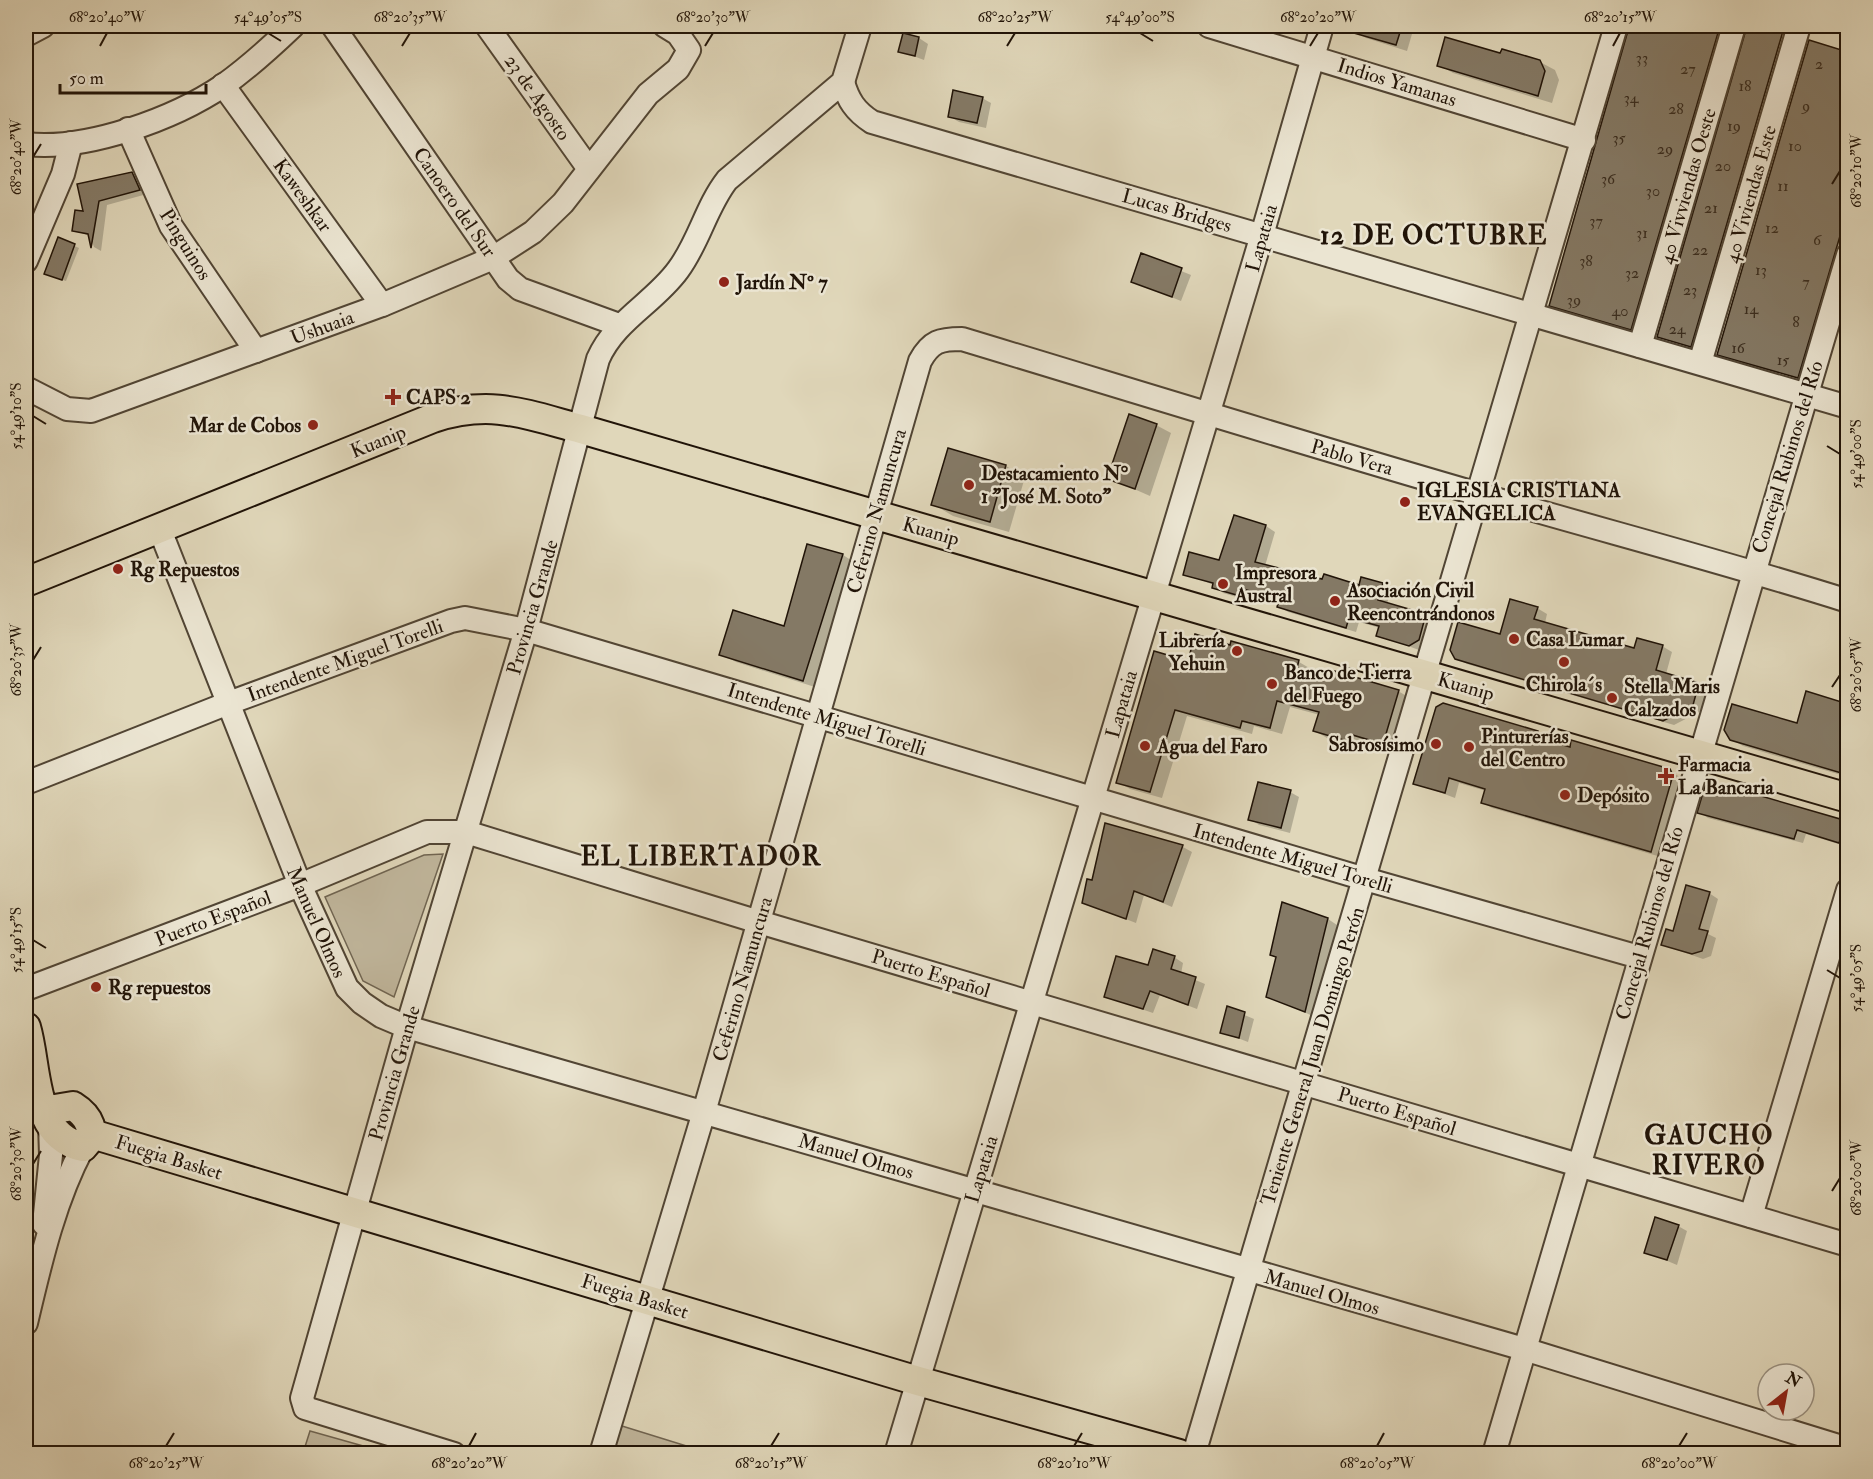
<svg xmlns="http://www.w3.org/2000/svg" width="1873" height="1479" font-family="'IM FELL Double Pica',serif">
  <rect width="100%" height="100%" fill="#e0d7ba"/>
  <filter id="stains"><feTurbulence type="fractalNoise" baseFrequency=".00333" numOctaves="4"/><feColorMatrix values="0 0 0 0 .2 0 0 0 0 .09 0 0 0 0 .02 0 0 0 .5 -.17"/></filter>
  <radialGradient id="worn" r=".72"><stop offset=".6" stop-color="#630" stop-opacity="0"/><stop offset="1" stop-color="#630" stop-opacity=".3"/></radialGradient>
  <g fill="#c0b69c" stroke="#706552" stroke-width="1.5">
    <path d="M443,854l-49,143 -31,-16 -38,-84 99,-42z"/>
    <path d="M622,1426l87,27 -97,1z"/>
    <path d="M310,1431l78,22h-85z"/>
  </g>
  <g fill="#0003">
    <path d="M1357,26l44,2 11,6 -5,17 -41,-13 -11,-6z"/>
    <path d="M1631,26h101l-92,308 -79,-24 -10,-5z"/>
    <path d="M1748,26h11l33,12 -92,313 -42,-15z"/>
    <path d="M919,38l9,6 -4,16 -24,-9z"/>
    <path d="M1848,53v192l-41,137 -79,-23 -10,-5z"/>
    <path d="M1501,55l39,7 15,8 4,10 -7,23 -99,-30 -14,-8z"/>
    <path d="M982,98l9,5 -5,25 -27,-6 -10,-6z"/>
    <path d="M132,174l8,4 7,16 -40,11 -6,46 -7,-4 -4,-11 -17,-6 12,-17 -6,-28z"/>
    <path d="M59,239l20,9 -13,33 -20,-7z"/>
    <path d="M1142,255l49,20 -10,26 -49,-20z"/>
    <path d="M1156,425l15,8 -21,63 -41,-18z"/>
    <path d="M1006,466l19,11 -16,55 -56,-16 -20,-12z"/>
    <path d="M1266,526l9,6 -10,34 59,15 36,5 22,-1 9,5 -4,14 39,11 9,6 -7,24 -9,5 -41,-15 2,-7 -21,-6 -3,10 -68,-20 -9,-6 1,-4 -28,-9 -2,8 -27,-8 -9,-8 -29,-11 35,-12z"/>
    <path d="M808,546l35,9 14,9 -39,124 -82,-26 -15,-8 64,-26z"/>
    <path d="M1537,608l10,6 -2,9 90,27 27,-4 10,6 -6,22 42,16 -5,20 -29,15 -207,-61 -11,-6 45,-22z"/>
    <path d="M1232,642l67,20 12,7 -1,4 88,18 12,7 -15,52 -34,-10 -2,7 -32,-9 -12,-7 5,-16 -30,-8 -8,27 -28,-8 -2,8 -65,-18 -25,82 -32,-9 -12,-7 71,-119 42,-16z"/>
    <path d="M1848,706v71l-105,-31 -12,-7 67,-14z"/>
    <path d="M1537,732l10,6v3l123,30 10,6 3,5 -22,75 -169,-49 -9,-5 3,-12 -27,-8 -4,15 -40,-15z"/>
    <path d="M1290,792l9,5 -9,36 -31,-8 -9,-6z"/>
    <path d="M1699,812l140,8 9,5v22l-42,-13 -3,9 -95,-25z"/>
    <path d="M1106,825l77,22 9,5 -20,55 -28,-12 -8,28 -52,-20 9,-21z"/>
    <path d="M1709,893l9,6 -10,35 8,4 -5,18 -8,3 -40,-14z"/>
    <path d="M1328,919l9,6 -22,92 -47,-21 9,-39z"/>
    <path d="M1174,957l9,6 -2,11 24,10 -8,25 -37,-14 -7,18 -47,-16 43,-31z"/>
    <path d="M1228,1008l26,11 -6,23 -26,-10z"/>
    <path d="M1678,1226l9,5 -10,34 -31,-13z"/>
  </g>
  <g fill="#847965" stroke="#211408" stroke-width="1.5">
    <path d="M1343,26h59l-6,19 -53,-15z"/>
    <path d="M1747,26h17l19,5 -92,316 -34,-10z"/>
    <path d="M1629,27l91,-1 -89,304 -82,-24z"/>
    <path d="M903,33l16,4 -4,19 -17,-4z"/>
    <path d="M1445,37l55,16 2,-4 38,11 5,11 -7,25 -101,-30z"/>
    <path d="M1809,40l39,12v157l-50,169 -81,-23z"/>
    <path d="M953,90l30,7 -6,26 -29,-6z"/>
    <path d="M132,172l8,18 -41,11 -8,47 -3,-14 -16,-3 3,-21 8,1 -6,-27z"/>
    <path d="M58,237l17,7 -13,36 -18,-6z"/>
    <path d="M1141,253l41,15 -10,29 -41,-15z"/>
    <path d="M1129,414l28,10 -22,65 -28,-10z"/>
    <path d="M948,448l58,17 -16,57 -59,-17z"/>
    <path d="M1234,515l32,10 -11,37 67,17 2,-5 35,11 2,-8 22,6 -5,17 48,14 -7,26 -10,6 -33,-10 3,-10 -30,-8 -3,10 -69,-21 2,-7 -36,-11 -3,7 -28,-8 1,-5 -30,-8 6,-23 30,8z"/>
    <path d="M807,544l36,10 -40,127 -84,-26 14,-45 51,16z"/>
    <path d="M1510,599l28,8 -4,12 100,29 3,-10 26,7 -7,25 43,13 -6,22 -30,16 -208,-62 -5,-9 8,-28 42,12z"/>
    <path d="M1195,634l35,11 1,-4 68,19 -2,8 32,8 2,-6 68,20 -16,54 -34,-10 -2,7 -34,-10 6,-19 -42,-11 -7,27 -28,-7 -2,7 -65,-18 -25,82 -34,-9 38,-132 34,10z"/>
    <path d="M1806,691l42,13v71l-118,-35 -6,-10 8,-26 65,19z"/>
    <path d="M1443,703l95,28 -2,6 34,10 1,-7 99,29 3,6 -22,77 -170,-49 4,-14 -36,-11 -4,15 -32,-9 23,-77z"/>
    <path d="M1258,782l33,8 -10,38 -33,-8z"/>
    <path d="M1713,782l127,37 4,8 -5,16 -42,-13 -3,9 -97,-26 8,-27z"/>
    <path d="M1105,823l78,22 -20,57 -29,-11 -8,28 -44,-16 5,-24 5,1z"/>
    <path d="M1686,885l24,7 -11,37 9,2 -6,20 -10,3 -31,-9 5,-16 7,2z"/>
    <path d="M1282,902l46,16 -23,94 -39,-15 10,-40 -6,-2z"/>
    <path d="M1153,949l22,7 -4,13 25,8 -8,28 -38,-14 -7,18 -39,-12 12,-41 32,9z"/>
    <path d="M1227,1006l18,6 -6,26 -19,-5z"/>
    <path d="M1655,1217l24,8 -12,35 -23,-7z"/>
  </g>
  <g fill="none" stroke-linecap="round" stroke-linejoin="round">
    <g stroke="#514534" stroke-width="26">
      <g id="minor">
        <path d="M333,26l175,253 12,10 99,36"/>
        <path d="M487,26l102,143"/>
        <path d="M1209,26l375,114"/>
        <path d="M26,35l17,-9"/>
        <path d="M843,82c5,18 12,29 29,40l976,285"/>
        <path d="M223,85l159,220"/>
        <path d="M128,129l43,97 85,125"/>
        <path d="M26,144c60,7 148,-25 198,-59 25,-18 47,-38 69,-59"/>
        <path d="M26,261l37,-87 8,-31"/>
        <path d="M1640,346l94,-320"/>
        <path d="M1700,363l99,-337"/>
        <path d="M26,388l41,21 24,2 291,-106 111,-47 40,-26 30,-29 85,-109 30,-25 11,-19 -11,-16 -13,-8"/>
        <path d="M160,530l140,355 47,103 15,15 19,13 26,11 1117,322 324,100"/>
        <path d="M26,783l200,-79 225,-83 14,-3 61,12 839,249 274,78"/>
        <path d="M26,989l274,-104 127,-53h39l293,90 1089,323"/>
        <path d="M1751,1216l97,-326"/>
        <path d="M44,1224l7,-69 -1,-31"/>
        <path d="M26,1323c14,-59 28,-122 57,-176"/>
        <path d="M454,1454l-149,-46 -3,-10 105,-371 119,-397 72,-271c17,-39 56,-56 80,-89 21,-28 28,-63 49,-90l116,-98 17,-56"/>
        <path d="M601,1454l103,-342 216,-751c11,-20 20,-22 42,-22 172,52 343,105 516,155 123,36 247,68 370,107"/>
        <path d="M896,1454l366,-1219 60,-209"/>
        <path d="M1194,1454l422,-1428"/>
        <path d="M1494,1454l354,-1199"/>
      </g>
    </g>
    <g stroke="#211408" stroke-width="32">
      <g id="major">
        <path d="M26,582l407,-164c58,-19 92,-4 148,11l1267,369"/>
        <path d="M26,1027c12,40 5,109 57,120 15,-15 6,-31 -10,-41l-18,3 -8,9"/>
        <path d="M92,1134l826,247 261,73"/>
      </g>
    </g>
    <use href="#minor" stroke="#ebe5d2" stroke-width="22"/>
    <use href="#major" stroke="#e0d7ba" stroke-width="28"/>
  </g>
  <path fill="none" stroke="#211408" stroke-width="2" d="M268,33l13,8M1140,33l13,8M100,46l7,-13M402,46l8,-13M705,46l8,-13M1007,46l8,-13M1310,46l8,-13M1613,46l7,-13M33,157l8,-13M1832,184l8,-13M33,416l13,8M1827,446l13,8M33,660l8,-13M1832,687l8,-12M33,940l13,8M1827,970l13,8M33,1164l8,-13M1832,1191l8,-13M166,1446l8,-13M469,1446l7,-13M771,1446l8,-13M1074,1446l8,-13M1377,1446l7,-13M1679,1446l8,-13"/>
  <g fill="#8f2418" stroke="#ebe5d2" stroke-width="2">
    <circle cx="724" cy="282" r="6"/>
    <path d="M390 388h6v6h6v6h-6v6h-6v-6h-6v-6h6z"/>
    <circle cx="313" cy="425" r="6"/>
    <circle cx="969" cy="485" r="6"/>
    <circle cx="1405" cy="502" r="6"/>
    <circle cx="118" cy="569" r="6"/>
    <circle cx="1223" cy="584" r="6"/>
    <circle cx="1335" cy="601" r="6"/>
    <circle cx="1514" cy="639" r="6"/>
    <circle cx="1237" cy="651" r="6"/>
    <circle cx="1564" cy="662" r="6"/>
    <circle cx="1272" cy="684" r="6"/>
    <circle cx="1612" cy="698" r="6"/>
    <circle cx="1436" cy="744" r="6"/>
    <circle cx="1145" cy="746" r="6"/>
    <circle cx="1469" cy="747" r="6"/>
    <path d="M1663 767h6v6h6v6h-6v6h-6v-6h-6v-6h6z"/>
    <circle cx="1565" cy="795" r="6"/>
    <circle cx="96" cy="987" r="6"/>
  </g>
  <g text-anchor="middle" stroke-width="5" stroke-linejoin="round" paint-order="stroke">
    <g font-size="16" fill="#3a2d1f">
      <text x="1642" y="63">33</text>
      <text x="1819" y="69">2</text>
      <text x="1688" y="74">27</text>
      <text x="1745" y="91">18</text>
      <text x="1631" y="103">34</text>
      <text x="1806" y="111">9</text>
      <text x="1676" y="114">28</text>
      <text x="1734" y="131">19</text>
      <text x="1619" y="143">35</text>
      <text x="1795" y="151">10</text>
      <text x="1665" y="154">29</text>
      <text x="1723" y="171">20</text>
      <text x="1608" y="184">36</text>
      <text x="1783" y="191">11</text>
      <text x="1653" y="196">30</text>
      <text x="1711" y="213">21</text>
      <text x="1596" y="226">37</text>
      <text x="1772" y="233">12</text>
      <text x="1642" y="238">31</text>
      <text x="1817" y="245">6</text>
      <text x="1700" y="255">22</text>
      <text x="1586" y="266">38</text>
      <text x="1761" y="275">13</text>
      <text x="1632" y="278">32</text>
      <text x="1806" y="287">7</text>
      <text x="1690" y="295">23</text>
      <text x="1574" y="305">39</text>
      <text x="1751" y="314">14</text>
      <text x="1620" y="316">40</text>
      <text x="1796" y="327">8</text>
      <text x="1677" y="334">24</text>
      <text x="1738" y="353">16</text>
      <text x="1783" y="365">15</text>
    </g>
    <g font-size="20" fill="#211408" stroke="#ebe5d2">
      <text transform="translate(1397 82) rotate(17)" y="7">Indios Yamanas</text>
      <text transform="translate(538 97) rotate(55)" y="7">23 de Agosto</text>
      <text transform="translate(1687 186) rotate(-74)" y="7">40 Vivviendas Oeste</text>
      <text transform="translate(1750 194) rotate(-74)" y="7">40 Viviendas Este</text>
      <text transform="translate(303 195) rotate(54)" y="7">Kaweshkar</text>
      <text transform="translate(455 202) rotate(55)" y="7">Canoero del Sur</text>
      <text transform="translate(1177 210) rotate(16)" y="7">Lucas Bridges</text>
      <text transform="translate(1261 238) rotate(-74)" y="7">Lapataia</text>
      <text transform="translate(186 244) rotate(58)" y="7">Pinguinos</text>
      <text transform="translate(322 327) rotate(-20)" y="7">Ushuaia</text>
      <text transform="translate(378 441) rotate(-22)" y="7">Kuanip</text>
      <text transform="translate(1352 457) rotate(16)" y="7">Pablo Vera</text>
      <text transform="translate(1787 457) rotate(-73)" y="7">Concejal Rubinos del Río</text>
      <text transform="translate(876 511) rotate(-74)" y="7">Ceferino Namuncura</text>
      <text transform="translate(931 531) rotate(16)" y="7">Kuanip</text>
      <text transform="translate(532 607) rotate(-74)" y="7">Provincia Grande</text>
      <text transform="translate(345 660) rotate(-20)" y="7">Intendente Miguel Torelli</text>
      <text transform="translate(1466 686) rotate(16)" y="7">Kuanip</text>
      <text transform="translate(1121 704) rotate(-74)" y="7">Lapataia</text>
      <text transform="translate(827 719) rotate(17)" y="7">Intendente Miguel Torelli</text>
      <text transform="translate(1293 858) rotate(16)" y="7">Intendente Miguel Torelli</text>
      <text transform="translate(213 918) rotate(-21)" y="7">Puerto Español</text>
      <text transform="translate(317 922) rotate(66)" y="7">Manuel Olmos</text>
      <text transform="translate(1649 923) rotate(-74)" y="7">Concejal Rubinos del Río</text>
      <text transform="translate(931 973) rotate(17)" y="7">Puerto Español</text>
      <text transform="translate(742 979) rotate(-74)" y="7">Ceferino Namuncura</text>
      <text transform="translate(1312 1056) rotate(-73)" y="7">Teniente General Juan Domingo Perón</text>
      <text transform="translate(394 1073) rotate(-74)" y="7">Provincia Grande</text>
      <text transform="translate(1397 1111) rotate(17)" y="7">Puerto Español</text>
      <text transform="translate(856 1156) rotate(16)" y="7">Manuel Olmos</text>
      <text transform="translate(169 1157) rotate(17)" y="7">Fuegia Basket</text>
      <text transform="translate(981 1169) rotate(-73)" y="7">Lapataia</text>
      <text transform="translate(1322 1292) rotate(16)" y="7">Manuel Olmos</text>
      <text transform="translate(635 1296) rotate(17)" y="7">Fuegia Basket</text>
    </g>
    <g font-size="20" font-weight="bold" fill="#211408" stroke="#ebe5d2" text-anchor="start">
      <text x="736" y="289">Jardín Nº 7</text>
      <text x="406" y="404">CAPS 2</text>
      <text x="301" y="432" text-anchor="end">Mar de Cobos</text>
      <text x="981" y="480">Destacamiento N°<tspan x="981" dy="23">1 "José M. Soto"</tspan></text>
      <text x="1417" y="497">IGLESIA CRISTIANA<tspan x="1417" dy="23">EVANGELICA</tspan></text>
      <text x="130" y="576">Rg Repuestos</text>
      <text x="1235" y="579">Impresora<tspan x="1235" dy="23">Austral</tspan></text>
      <text x="1347" y="597">Asociación Civil<tspan x="1347" dy="23">Reencontrándonos</tspan></text>
      <text x="1526" y="646">Casa Lumar</text>
      <text x="1225" y="647" text-anchor="end">Librería<tspan x="1225" dy="23">Yehuin</tspan></text>
      <text x="1284" y="679">Banco de Tierra<tspan x="1284" dy="23">del Fuego</tspan></text>
      <text x="1564" y="691" text-anchor="middle">Chirola´s</text>
      <text x="1624" y="693">Stella Maris<tspan x="1624" dy="23">Calzados</tspan></text>
      <text x="1481" y="743">Pinturerías<tspan x="1481" dy="23">del Centro</tspan></text>
      <text x="1424" y="751" text-anchor="end">Sabrosísimo</text>
      <text x="1157" y="753">Agua del Faro</text>
      <text x="1678" y="771">Farmacia<tspan x="1678" dy="23">La Bancaria</tspan></text>
      <text x="1577" y="802">Depósito</text>
      <text x="108" y="994">Rg repuestos</text>
    </g>
    <g font-size="26" font-weight="bold" letter-spacing="1.5" fill="#211408" stroke="#ebe5d2">
      <text x="1434" y="244">12 DE OCTUBRE</text>
      <text x="701" y="865">EL LIBERTADOR</text>
      <text x="1709" y="1144">GAUCHO<tspan x="1709" dy="30">RIVERO</tspan></text>
    </g>
  </g>
  <rect width="1873" height="1479" fill="none" stroke="#e0d7ba" stroke-width="66"/>
  <g transform="translate(1786 1392) rotate(31)"><circle r="28" fill="#ebe5d2" stroke="#9a9181" stroke-width="1.5"/>
  <path d="M0-4.5L10 22L0 15L-10 22Z" fill="#8f2418"/>
  <text y="-9" font-size="16" font-weight="bold" text-anchor="middle" fill="#211408">N</text>
  </g>
  <path d="M60 84v9h146v-9" fill="none" stroke="#211408" stroke-width="3"/>
  <text x="69" y="84" font-size="18" fill="#211408" stroke="#ebe5d2" stroke-width="4.5" paint-order="stroke">50 m</text>
  <rect x="33" y="33" width="1807" height="1413" fill="none" stroke="#211408" stroke-width="2"/>
  <g font-size="15" text-anchor="middle" fill="#211408">
    <text x="107" y="22">68°20'40"W</text>
    <text x="268" y="22">54°49'05"S</text>
    <text x="410" y="22">68°20'35"W</text>
    <text x="713" y="22">68°20'30"W</text>
    <text x="1015" y="22">68°20'25"W</text>
    <text x="1140" y="22">54°49'00"S</text>
    <text x="1318" y="22">68°20'20"W</text>
    <text x="1620" y="22">68°20'15"W</text>
    <text transform="translate(16 157) rotate(-90)" y="5">68°20'40"W</text>
    <text transform="translate(1856 171) rotate(-90)" y="5">68°20'10"W</text>
    <text transform="translate(16 416) rotate(-90)" y="5">54°49'10"S</text>
    <text transform="translate(1856 454) rotate(-90)" y="5">54°49'00"S</text>
    <text transform="translate(16 660) rotate(-90)" y="5">68°20'35"W</text>
    <text transform="translate(1856 675) rotate(-90)" y="5">68°20'05"W</text>
    <text transform="translate(16 940) rotate(-90)" y="5">54°49'15"S</text>
    <text transform="translate(1856 978) rotate(-90)" y="5">54°49'05"S</text>
    <text transform="translate(16 1164) rotate(-90)" y="5">68°20'30"W</text>
    <text transform="translate(1856 1178) rotate(-90)" y="5">68°20'00"W</text>
    <text x="166" y="1468">68°20'25"W</text>
    <text x="469" y="1468">68°20'20"W</text>
    <text x="771" y="1468">68°20'15"W</text>
    <text x="1074" y="1468">68°20'10"W</text>
    <text x="1377" y="1468">68°20'05"W</text>
    <text x="1679" y="1468">68°20'00"W</text>
  </g>
  <rect width="100%" height="100%" filter="url(#stains)"/>
  <rect width="100%" height="100%" fill="url(#worn)"/>
</svg>
